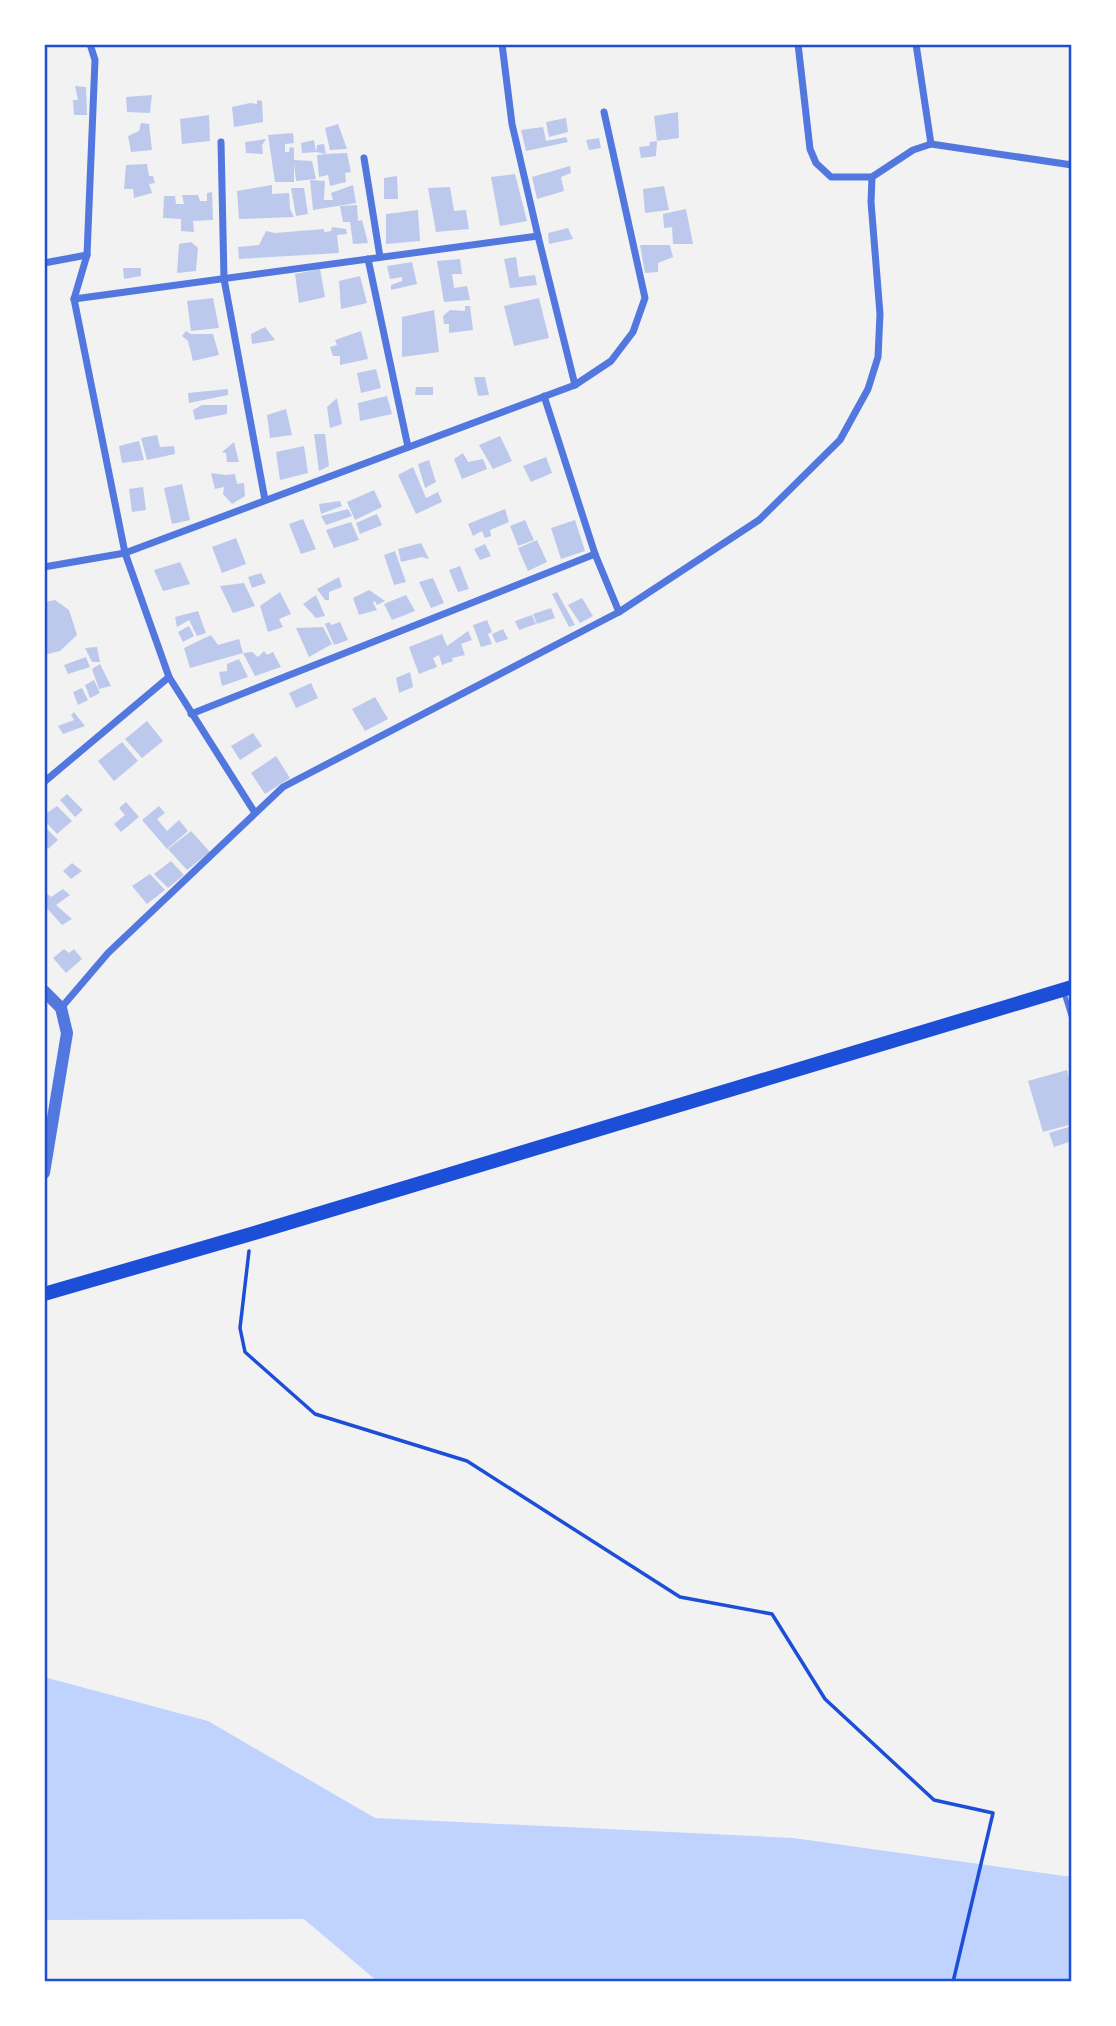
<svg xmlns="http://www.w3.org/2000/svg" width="1116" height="2026" font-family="'Alegreya Sans',sans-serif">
  <rect width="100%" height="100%" fill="#f2f2f2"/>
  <path fill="#bfd3fe" d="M44,1677l164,44 167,97 418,20 279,39v105h-694l-74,-63 -260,1z"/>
  <g fill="#bdc9ec">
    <path d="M75,86l11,1 1,28h-13l-1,-15h5z"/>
    <path d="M152,95l-2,18 -23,-1 -1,-15z"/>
    <path d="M257,100l5,1 1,21 -29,5 -2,-20 18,-4 7,1z"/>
    <path d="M678,112l1,26 -22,3 -3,-25z"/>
    <path d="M209,115l1,26 -28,3 -2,-25z"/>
    <path d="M566,118l2,14 -19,5 -3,-15z"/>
    <path d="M141,123l8,1 3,26 -21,2 -3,-16 11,-5z"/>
    <path d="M338,124l9,25 -17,1 -5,-22z"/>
    <path d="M543,127l3,14 20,-4 2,5 -42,9 -5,-21z"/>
    <path d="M293,133l1,10 -9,1v8h4l1,-5 4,1v12l18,1 4,18 -20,2 -2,-18v19h-19l-7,-47z"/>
    <path d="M599,138l2,10 -12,2 -3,-10z"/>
    <path d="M266,139l-4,6 1,9 -17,-1 -1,-11z"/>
    <path d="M314,140l2,12 -14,1 -1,-10z"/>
    <path d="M657,141l-1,15 -15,2 -2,-11 10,-1 1,-4z"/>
    <path d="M324,144l2,10 21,-1 4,19 -6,1 1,9 -16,4 -2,-11 -9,2 -2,-22 9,-1 -10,-2 1,-7z"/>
    <path d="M147,164l2,12h4l2,7 -6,1 3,9 -18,5 -1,-9h-9l2,-24z"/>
    <path d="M570,166l1,7 -10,4 3,14 -27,8 -5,-22z"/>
    <path d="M515,174l12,47 -27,5 -9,-49z"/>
    <path d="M397,176l1,23h-14v-21z"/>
    <path d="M310,180l15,1 -1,19h9l-2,-7 22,-8 3,18 -43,7z"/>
    <path d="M272,185v9l17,-1 1,16 4,8 -55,2 -2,-28z"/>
    <path d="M664,186l5,24 -24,3 -2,-24z"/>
    <path d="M450,187l4,24 12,-1 3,19 -33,3 -8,-44z"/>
    <path d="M291,188h13l4,26 -12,2z"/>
    <path d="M212,192l1,28 -20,1 1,11 -13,-1v-12l-18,-1 1,-22h11l1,8h8l-2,-9h16l2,6h7v-8z"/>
    <path d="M357,205l1,16 4,-1 6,23 -15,1 -3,-22h-7l-3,-16z"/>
    <path d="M686,209l7,35h-20l-1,-17 -8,1 -1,-14z"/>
    <path d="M418,210l2,31 -34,3v-30z"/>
    <path d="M332,227l14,2 1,5 -10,1 2,18 -100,6 -1,-12 21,-2 7,-14 9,2 49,-4v3l7,-1z"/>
    <path d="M568,228l5,11 -24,5 -1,-11z"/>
    <path d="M191,242l7,6 -2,23 -19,2 2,-29z"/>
    <path d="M640,245h30l3,12 -15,6v9l-13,1z"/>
    <path d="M516,257l3,20 16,-2 2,10 -27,3 -6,-29z"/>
    <path d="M460,259l2,15h-10l2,14 13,-2 3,14 -26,2 -7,-41z"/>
    <path d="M412,262l5,22 -26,6v-5l11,-4v-4l-12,2 -3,-13z"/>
    <path d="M123,268h18v8l-17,3z"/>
    <path d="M320,269l5,28 -26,6 -4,-29z"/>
    <path d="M360,276l7,27 -26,6 -2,-28z"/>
    <path d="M213,298l6,30 -28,3 -4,-30z"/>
    <path d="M539,298l10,40 -35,8 -10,-40z"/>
    <path d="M465,306h5l3,24 -24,3v-9h-5l-1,-8 7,-6 15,1z"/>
    <path d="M434,310l5,42 -37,5v-40z"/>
    <path d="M265,327l10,13 -23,4 -1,-10z"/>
    <path d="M186,331l5,3h22l6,21 -26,6 -5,-20 -6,-5z"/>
    <path d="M361,331l7,28 -28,6v-9h-7l-3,-9 7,-2 -2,-5z"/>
    <path d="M376,369l5,19 -20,5 -4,-20z"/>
    <path d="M474,377h11l4,18 -11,1z"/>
    <path d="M416,387h17v8h-18z"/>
    <path d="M228,389v6l-39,8 -1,-10z"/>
    <path d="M387,396l5,18 -32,7 -2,-18z"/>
    <path d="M337,398l5,26 -12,4 -3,-21z"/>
    <path d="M202,405h25v9l-32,6 -2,-10z"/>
    <path d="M286,409l6,26 -22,3 -3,-23z"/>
    <path d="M314,434h11l4,32 -10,5z"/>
    <path d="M157,435l3,12 14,-1 1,8 -28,6 -6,-22z"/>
    <path d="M500,436l12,25 -19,8 -14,-24z"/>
    <path d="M139,441l5,19 -22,3 -3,-17z"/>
    <path d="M234,442l5,20h-12l-1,-9 -4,-1z"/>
    <path d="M304,446l4,27 -28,7 -4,-28z"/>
    <path d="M463,453l5,9 15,-3 4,10 -25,10 -8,-20z"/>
    <path d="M546,457l6,16 -21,9 -8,-16z"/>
    <path d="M429,460l7,22 -11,6 -7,-24z"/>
    <path d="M413,467l13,31 12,-6 4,10 -26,12 -18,-39z"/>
    <path d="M211,473l15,2 9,-1 2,10 7,-1 1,13 -13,8 -9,-10 1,-7 -9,2z"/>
    <path d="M182,484l8,36 -18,4 -8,-36z"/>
    <path d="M143,487l3,23 -14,2 -3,-23z"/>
    <path d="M374,490l8,17 -27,13 -8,-18z"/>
    <path d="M340,501l2,5 -21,8 -2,-10z"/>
    <path d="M348,509l4,7 -26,9 -5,-9z"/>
    <path d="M505,509l4,13 -19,8 1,6 -6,2 -3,-7 -9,5 -5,-12z"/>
    <path d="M377,514l5,11 -22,9 -4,-11z"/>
    <path d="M303,519l13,30 -15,5 -12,-30z"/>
    <path d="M525,520l9,20 -16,6 -8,-20z"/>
    <path d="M575,520l10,31 -24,8 -10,-31z"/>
    <path d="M351,522l8,18 -25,8 -8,-18z"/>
    <path d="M236,538l10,26 -24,9 -10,-26z"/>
    <path d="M537,540l10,22 -19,9 -10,-23z"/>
    <path d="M421,543l8,16 -7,-2 -21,5 -3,-13z"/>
    <path d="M485,544l6,12 -11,4 -6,-11z"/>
    <path d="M395,551l11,31 -12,3 -10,-30z"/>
    <path d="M180,562l10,22 -27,7 -9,-21z"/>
    <path d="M460,566l9,23 -11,3 -9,-22z"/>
    <path d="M261,573l5,10 -14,5 -4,-11z"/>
    <path d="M339,577l3,10 -13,5v8h-4l-8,-11z"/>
    <path d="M433,578l11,25 -13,5 -12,-26z"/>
    <path d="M244,583l11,23 -22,7 -13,-27z"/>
    <path d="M369,590l16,11 -8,4 -2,-4 -2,2 4,7 -18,5 -6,-17z"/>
    <path d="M280,592l11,22 -12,5 4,8 -15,5 -8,-26z"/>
    <path d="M557,592l18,33 -6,2 -17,-33z"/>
    <path d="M316,595l9,21 -9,2 -13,-14z"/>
    <path d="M406,595l9,16 -23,9 -8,-16z"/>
    <path d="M582,598l11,18 -13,7 -12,-18z"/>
    <path d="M55,600l14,10 8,25 -17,16 -16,4v-53z"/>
    <path d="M551,608l4,10 -18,6 -4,-10z"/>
    <path d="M198,611l8,22 -9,3 -8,-16 -12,7 -2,-10z"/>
    <path d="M532,615l4,9 -17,6 -4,-9z"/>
    <path d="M487,620l5,12 -4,2 4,10 -11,3 -8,-22z"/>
    <path d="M329,622l2,3 9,-3 8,18 -14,5 -9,-21z"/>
    <path d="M189,626l5,10 -11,6 -5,-10z"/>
    <path d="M323,627l9,17 -23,13 -13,-29z"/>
    <path d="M503,629l5,10 -12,4 -4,-9z"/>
    <path d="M468,631l4,9 -11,4 4,11 -13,3 1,3 -11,4 -3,-10 -6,3 4,9 -18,7 -10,-27 33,-13 5,12z"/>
    <path d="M211,635l7,10 21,-6 4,14 9,-1 6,5 6,-6 3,4 6,-3 8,15 -26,9 -12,-23 -53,15 -6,-20z"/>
    <path d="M97,647l3,15h-8l-7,-14z"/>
    <path d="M86,657l4,10 -22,7 -4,-9z"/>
    <path d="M239,659l9,18 -26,9 -3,-14 8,-1v-7z"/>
    <path d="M100,664l11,22 -12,3 -7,-20z"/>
    <path d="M410,672l3,15 -14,6 -3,-15z"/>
    <path d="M94,680l6,13 -10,5 -5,-13z"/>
    <path d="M311,683l7,15 -22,10 -7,-15z"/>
    <path d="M82,688l6,12 -10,5 -5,-13z"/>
    <path d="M375,697l13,22 -23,12 -13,-22z"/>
    <path d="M74,712l11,14 -22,8 -5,-8 16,-6 -3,-5z"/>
    <path d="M147,721l16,20 -21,17 -17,-19z"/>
    <path d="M253,733l9,13 -22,14 -9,-14z"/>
    <path d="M122,742l16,19 -24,20 -16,-20z"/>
    <path d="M276,756l14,22 -25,16 -14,-21z"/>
    <path d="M67,794l16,16 -8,7 -15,-17z"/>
    <path d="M126,802l13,15 -18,15 -7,-8 11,-9 -6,-7z"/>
    <path d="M57,806l15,15 -15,13 -13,-14v-5z"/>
    <path d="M159,806l6,7 -8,6 10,12 12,-11 9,11 -21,18 -25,-29z"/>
    <path d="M44,826l14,14 -10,9 -4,-4z"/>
    <path d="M191,831l19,21 -23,18 -19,-21z"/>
    <path d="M171,861l13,14 -16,13 -14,-14z"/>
    <path d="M72,863l10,8 -11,8 -8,-8z"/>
    <path d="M150,874l15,16 -18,14 -15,-18z"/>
    <path d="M63,889l7,6 -14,10 16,14 -10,6 -18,-20v-14l7,6z"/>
    <path d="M64,949l5,4 5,-4 8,10 -16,14 -13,-15z"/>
    <path d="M1067,1070l5,20v34l-29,8 -15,-51z"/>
    <path d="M1072,1126v15l-18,6 -5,-14z"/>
  </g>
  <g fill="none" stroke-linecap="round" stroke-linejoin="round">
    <path stroke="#1d4ed8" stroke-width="3.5" d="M249,1251l-9,77 5,24 70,62 152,47 213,136 92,17 53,85 109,101 59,13 -40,169"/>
    <path stroke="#5277de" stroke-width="5" d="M1064,993l8,26"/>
    <g stroke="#5277de" stroke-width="7">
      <path d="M90,44l5,16 -8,195 -13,44 51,254 44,124 86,136"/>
      <path d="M502,44l10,80 26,112"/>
      <path d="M798,44l12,105 6,14 15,14h41l41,-27 18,-6 141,21"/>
      <path d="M916,44l15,100"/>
      <path d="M221,142l3,137 41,221"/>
      <path d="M364,158l16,99"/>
      <path d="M368,259l40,188"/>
      <path d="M44,263l43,-8"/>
      <path d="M74,299l464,-63 37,149"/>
      <path d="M544,396l51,158 24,58"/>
      <path d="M44,567l81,-14 450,-168 36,-24 22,-29 12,-34 -41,-186"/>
      <path d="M191,714l404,-160"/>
      <path d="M44,782l125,-105"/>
      <path d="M61,1008l47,-55 175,-166 336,-175 140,-92 81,-80 28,-51 10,-32 2,-43 -9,-112 1,-25"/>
    </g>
    <path stroke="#5277de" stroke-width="12" d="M44,991l17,17 6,25 -23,140"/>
    <path stroke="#1d4ed8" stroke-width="14" d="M44,1294l207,-60 821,-247"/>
  </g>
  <rect width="1116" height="2026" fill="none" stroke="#ffffff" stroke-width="91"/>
  <rect x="46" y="46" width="1024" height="1934" fill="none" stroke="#1d4ed8" stroke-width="2.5"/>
</svg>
